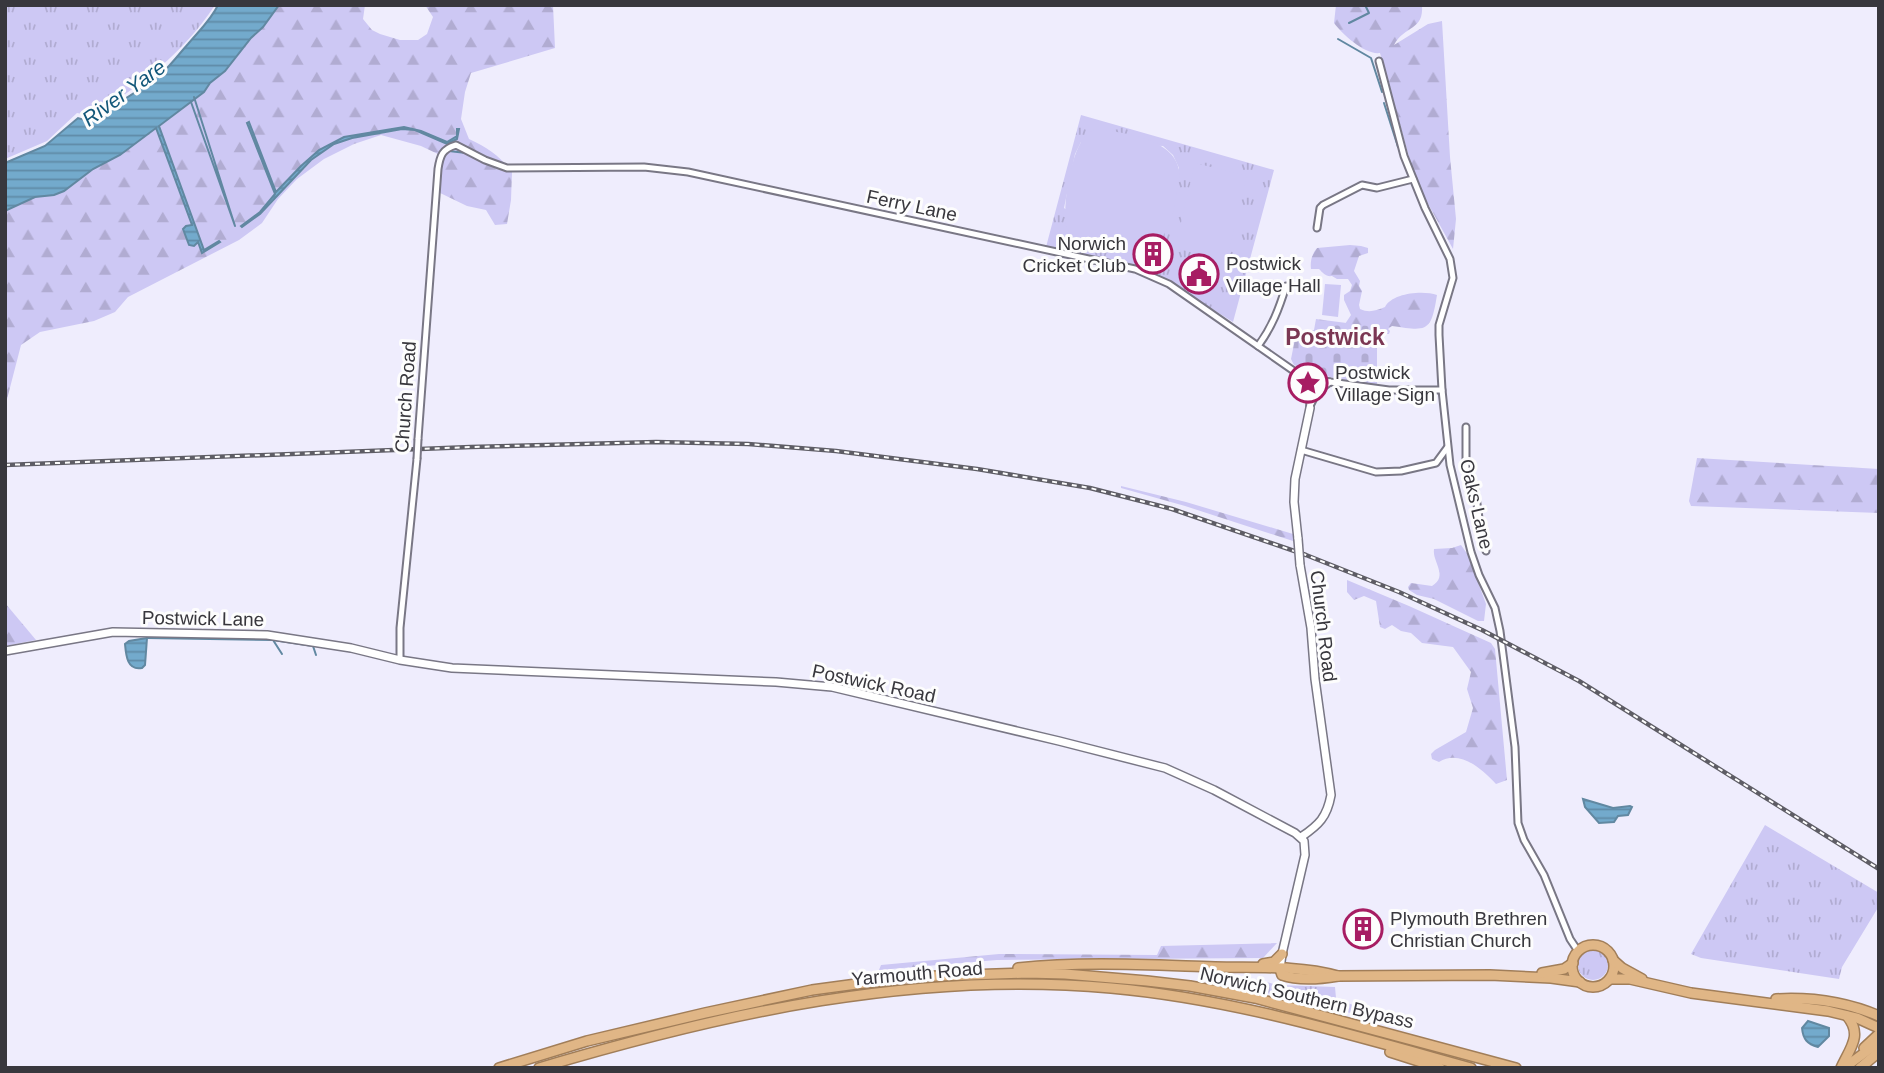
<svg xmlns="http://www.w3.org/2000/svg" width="1884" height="1073" font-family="Arial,sans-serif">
  <defs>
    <pattern id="grass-tufts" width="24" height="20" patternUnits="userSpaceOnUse" patternTransform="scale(1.75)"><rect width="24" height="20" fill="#cdc8f4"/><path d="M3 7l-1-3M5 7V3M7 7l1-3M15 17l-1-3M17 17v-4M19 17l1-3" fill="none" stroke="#b1acd2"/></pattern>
    <pattern id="forest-firs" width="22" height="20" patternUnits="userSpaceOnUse" patternTransform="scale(1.75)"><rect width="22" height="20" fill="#cdc8f4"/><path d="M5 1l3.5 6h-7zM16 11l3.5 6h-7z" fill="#b1acd2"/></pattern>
    <pattern id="cemetery-stones" width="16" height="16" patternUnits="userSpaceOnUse" patternTransform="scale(1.75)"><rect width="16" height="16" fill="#cdc8f4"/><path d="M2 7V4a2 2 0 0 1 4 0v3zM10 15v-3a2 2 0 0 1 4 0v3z" fill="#b1acd2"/></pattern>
    <pattern id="water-rules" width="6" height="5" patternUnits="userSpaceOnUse" patternTransform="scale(1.75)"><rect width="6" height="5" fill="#73aacc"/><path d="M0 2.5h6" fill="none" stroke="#5f8ba7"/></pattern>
  </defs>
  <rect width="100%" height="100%" fill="#efedfd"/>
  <g fill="url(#grass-tufts)" fill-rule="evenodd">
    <path d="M5,5h210c-32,49 -74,79 -121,111l-17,-3 -30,28 -42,18z"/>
    <path d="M1081,115l193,55 -41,152 -72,-45 -20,-10 -95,-20zM1081,142l82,4 10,9 6,13 -21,76 -25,9 -69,-45 11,-54z"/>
    <path d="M1765,825l114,68v13l-37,61 -3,12 -138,-21 -10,-4z"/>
    <circle cx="1593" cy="965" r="15"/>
    <path d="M1255,979l23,6 57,2 1,11 65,27 3,4 -49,-15 -109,-26 -7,-7z"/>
  </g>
  <g fill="url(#forest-firs)">
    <path d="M279,5h86l-2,14 9,11 8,4 20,6h18l9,-6 6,-17 -8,-12h128l2,43 -84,25 -6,19 -4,27 8,20c18,8 31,17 43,33l-1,28 -4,24 -12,1 -9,-15 -19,-4 -31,-15 4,-36 -19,-9 -40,-11 -27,9 -30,15 -27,20 -19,20 -16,24 -23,17 -111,57 -13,15 -21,9 -54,11 -19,13 -16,62v-196l30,-14 19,-2 10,-4 29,-22 27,-14 67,-50 17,-13 6,-9 15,-12 26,-33 12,-11z"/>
    <path d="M1336,5h86c2,26 -17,20 -28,40l34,-21 14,-3 8,136 6,62 -3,30 -37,-67 -36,-129c-15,2 -37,-18 -46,-30z"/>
    <path d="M1350,245l11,1 7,2v5l-9,3 -5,15 6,10 -1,5 3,5 -3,14 1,4c9,4 15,2 25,-2 7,-14 38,-17 52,-12 -6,38 -10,36 -45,31l-4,3 2,2 -1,3h-7l-10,3 -29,-10 8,-12 -7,-15v-5l6,-4 2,-6 -4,-6h-11l-5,-3c-6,1 -9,-3 -13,-7h-8c-1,-8 1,-15 6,-21z"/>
    <path d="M1697,458l182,11v44l-188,-7 -2,-5z"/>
    <path d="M1121,486l65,16 107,32v7l-108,-35 -64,-18z"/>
    <path d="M1461,545l7,10 18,49 -2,17h-6l-44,-22 -17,-4 -8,-5 -1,-3 3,-4 21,3c17,-10 0,-24 2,-37l18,-1z"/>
    <path d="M1347,580l62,26 82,37 4,6 12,131 -11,4c-14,-15 -36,-35 -57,-22l-7,-3 -1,-5 4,-4 31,-18 7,-24 -6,-19 4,-17 -18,-25 -31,-4 -11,-10 -10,-2 -9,-6 -7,4 -5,-2 -4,-26 -12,-5 -10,4 -7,-8z"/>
    <path d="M5,603l31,37 -31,6z"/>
    <path d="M1277,943l-14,15 -266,2 -118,10 2,-5 118,-11 158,1 4,-9z"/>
  </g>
  <path fill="url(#cemetery-stones)" d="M1316,319l61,8v58c-29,-4 -57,-8 -83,-20l-3,-6 5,-25 18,-4z"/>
  <g fill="#cdc8f4">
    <path d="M1095,129c26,3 79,9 84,41 1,7 -1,15 -2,22 -2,18 -8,37 -19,52 -8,3 -17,8 -25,9 -12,2 -54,-6 -62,-15 -13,-16 -1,-77 9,-94 3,-7 9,-11 15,-15z"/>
    <path d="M1195,163l52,13 -21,85 -51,-13z"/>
    <path d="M1325,284l16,1 -3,32 -16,-2z"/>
  </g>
  <g fill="url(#water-rules)" stroke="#6188a1" stroke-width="2">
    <path d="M218,5h61l-16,22 -12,11 -26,33 -15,12 -6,9 -45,34 45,124 15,-9 1,1 -18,11 -4,-11 -4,4 -5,-1 -6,-16 3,-3 6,-1 -36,-97 -36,27 -27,14 -29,22 -10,4 -19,2 -30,14v-48l40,-17 33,-28 10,3c25,-15 51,-29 74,-48 9,-8 17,-19 26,-29 10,-12 23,-24 30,-39z"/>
    <path d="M249,122l27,70 25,-26 18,-16 25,-13 60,-10 17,4 26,11 10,-6v-7h2l-2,10 -10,5 -32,-14 -13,-1 -50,9 -18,6 -23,16 -51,54 -18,13 -1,-1 19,-14 15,-18 -28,-71z"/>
    <path d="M147,638l-2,27 -3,3c-15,3 -16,-13 -17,-24l4,-3z"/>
    <path d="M1583,799l30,9 17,-2 2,1 -4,8 -10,1 -4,6 -15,1 -14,-16z"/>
    <path d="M1808,1021l21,7v8l-11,11c-11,-3 -15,-8 -16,-19z"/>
  </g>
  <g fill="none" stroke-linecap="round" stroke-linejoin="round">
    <g stroke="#6188a1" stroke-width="2">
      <path d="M1349,23l20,-10 -4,-8"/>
      <path d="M1338,39l33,19 11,34"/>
      <path d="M191,102l44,124 -41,-129"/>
      <path d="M1384,103l14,44"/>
      <path d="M449,151l17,2"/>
      <path d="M147,638l126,2 40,6 3,9"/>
      <path d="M273,640l9,14"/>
    </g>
    <g stroke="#797785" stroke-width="9">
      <g id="minor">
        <path d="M1379,61l25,95 21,52 25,51 3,19 -14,47v10l3,55 8,75 21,87 8,23 16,33 5,23 15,116 3,76 6,17 20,35 26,64 8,12"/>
        <path d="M1317,228l3,-20 3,-3 39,-20 15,3 36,-9"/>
        <path d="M1258,346c14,-19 21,-37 28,-60"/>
        <path d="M1301,376l29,6 59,8h53"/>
        <path d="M1310,406l7,-14 13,-10"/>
        <path d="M1466,427v41l9,22 4,28 7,33"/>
        <path d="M418,439l20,-270c2,-13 4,-20 18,-24l29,15 22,8 137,-1 44,5 447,97 34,15 132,92 8,16 1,16"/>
        <path d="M1301,450l75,22 25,-1 35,-8 11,-15"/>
        <path d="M400,660v-32l17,-169"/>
      </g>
    </g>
    <g stroke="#797785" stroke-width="10">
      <g id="tertiary">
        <path d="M1298,539l-4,-37 1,-23 15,-71"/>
        <path d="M1300,565l11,63 4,51 16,116c-4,22 -12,30 -30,42"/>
        <path d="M5,651l108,-19 154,3 84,13 49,12 52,8 324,14 56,5 227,54 106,27 49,22 81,43 9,8 1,14 -23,99 -2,15"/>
      </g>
    </g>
    <g stroke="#a17e59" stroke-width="12">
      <g id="trunk">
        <circle cx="1593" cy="966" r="21"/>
        <path d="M1613,960l9,8 20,11"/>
        <path d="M1263,964l11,-2 8,-8"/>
        <path d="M1018,968c65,-7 132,-3 197,-1 41,1 83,-2 123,9"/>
        <path d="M1280,969l2,6c17,6 38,4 56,1l152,-1 61,3 29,4"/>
        <path d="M1542,973l22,-4 9,-6"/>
        <path d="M1610,979h20l61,14 137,18 29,7 22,10"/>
        <path d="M1776,999c35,-2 70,3 103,17"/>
        <path d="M1864,1048l15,-14"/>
        <path d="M1390,1052l50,16"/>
        <path d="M499,1068l88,-27 118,-28 107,-23 97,-13 118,-4 38,1 82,7 43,5 65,12 261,70"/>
        <path d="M539,1068c184,-55 378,-98 572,-80 123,11 241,47 360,80"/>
        <path d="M1841,1068c9,-20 22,-33 6,-52"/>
        <path d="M1844,1068l35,-26"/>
        <path d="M1860,1068l19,-16"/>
      </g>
    </g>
    <use href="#minor" stroke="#fff" stroke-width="5"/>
    <use href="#tertiary" stroke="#fff" stroke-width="7"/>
    <use href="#trunk" stroke="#e0b686" stroke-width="9"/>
    <g stroke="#5e5d65" stroke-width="4.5">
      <path id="rail" d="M5,465l466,-18 185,-5 92,2 88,7 141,18 113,19 82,21 134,46 93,37 83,38 97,51 300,188"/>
    </g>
    <use href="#rail" stroke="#fdfdfd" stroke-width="2" stroke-dasharray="5" stroke-linecap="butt"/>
    <g stroke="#797785" stroke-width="9" stroke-linecap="butt">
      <path id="minor-bridge" d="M417,459l1,-20"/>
    </g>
    <g stroke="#797785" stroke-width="10" stroke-linecap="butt">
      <path id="tertiary-bridge" d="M1298,539l2,26"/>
    </g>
    <use href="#minor-bridge" stroke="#fff" stroke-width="5"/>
    <use href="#tertiary-bridge" stroke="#fff" stroke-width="7"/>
  </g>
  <defs>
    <g id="building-ring" transform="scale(2.0125)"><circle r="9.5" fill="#fdfdfd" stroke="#a71d63" stroke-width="1.5"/><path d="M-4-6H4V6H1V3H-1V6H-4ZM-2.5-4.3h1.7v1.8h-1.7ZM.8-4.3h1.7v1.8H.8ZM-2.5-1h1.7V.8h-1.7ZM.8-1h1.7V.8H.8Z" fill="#a71d63"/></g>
    <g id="civic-ring" transform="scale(2.0125)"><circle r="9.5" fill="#fdfdfd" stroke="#a71d63" stroke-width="1.5"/><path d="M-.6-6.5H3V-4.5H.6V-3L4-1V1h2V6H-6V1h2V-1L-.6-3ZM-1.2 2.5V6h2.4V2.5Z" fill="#a71d63"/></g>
    <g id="sight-ring" transform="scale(2.0125)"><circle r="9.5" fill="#fdfdfd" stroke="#a71d63" stroke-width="1.5"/><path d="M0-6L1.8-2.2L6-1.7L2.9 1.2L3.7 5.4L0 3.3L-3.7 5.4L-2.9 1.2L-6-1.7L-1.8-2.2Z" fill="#a71d63"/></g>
  </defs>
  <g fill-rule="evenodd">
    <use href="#building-ring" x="1153" y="254"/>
    <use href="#civic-ring" x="1199" y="274"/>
    <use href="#sight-ring" x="1308" y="383"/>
    <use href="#building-ring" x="1363" y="929"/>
  </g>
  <g text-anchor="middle" stroke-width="6" stroke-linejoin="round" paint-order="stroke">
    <g font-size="19" fill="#38373d" stroke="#fdfdfd">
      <text transform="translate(912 205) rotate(12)" y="7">Ferry Lane</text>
      <text transform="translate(405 397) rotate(-86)" y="7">Church Road</text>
      <text transform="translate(1477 504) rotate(77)" y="7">Oaks Lane</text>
      <text transform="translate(203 618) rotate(1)" y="7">Postwick Lane</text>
      <text transform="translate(1324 626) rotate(83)" y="7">Church Road</text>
      <text transform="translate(874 683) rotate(12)" y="7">Postwick Road</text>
      <text transform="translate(917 973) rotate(-5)" y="7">Yarmouth Road</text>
      <text transform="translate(1307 997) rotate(13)" y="7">Norwich Southern Bypass</text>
    </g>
    <g font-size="19" fill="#38373d" stroke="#fdfdfd" text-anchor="start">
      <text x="1126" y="250" text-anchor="end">Norwich<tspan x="1126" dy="22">Cricket Club</tspan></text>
      <text x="1226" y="270">Postwick<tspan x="1226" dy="22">Village Hall</tspan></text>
      <text x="1335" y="379">Postwick<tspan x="1335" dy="22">Village Sign</tspan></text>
      <text x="1390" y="925">Plymouth Brethren<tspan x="1390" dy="22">Christian Church</tspan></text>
    </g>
    <g font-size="21" font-style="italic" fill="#125779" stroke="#fdfdfd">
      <text transform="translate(124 93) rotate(-36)" y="7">River Yare</text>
    </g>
    <g font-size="23" font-weight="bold" fill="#7b3753" stroke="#fdfdfd">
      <text x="1335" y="345">Postwick</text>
    </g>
  </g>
  <rect width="1884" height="1073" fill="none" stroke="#38373d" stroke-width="14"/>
</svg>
